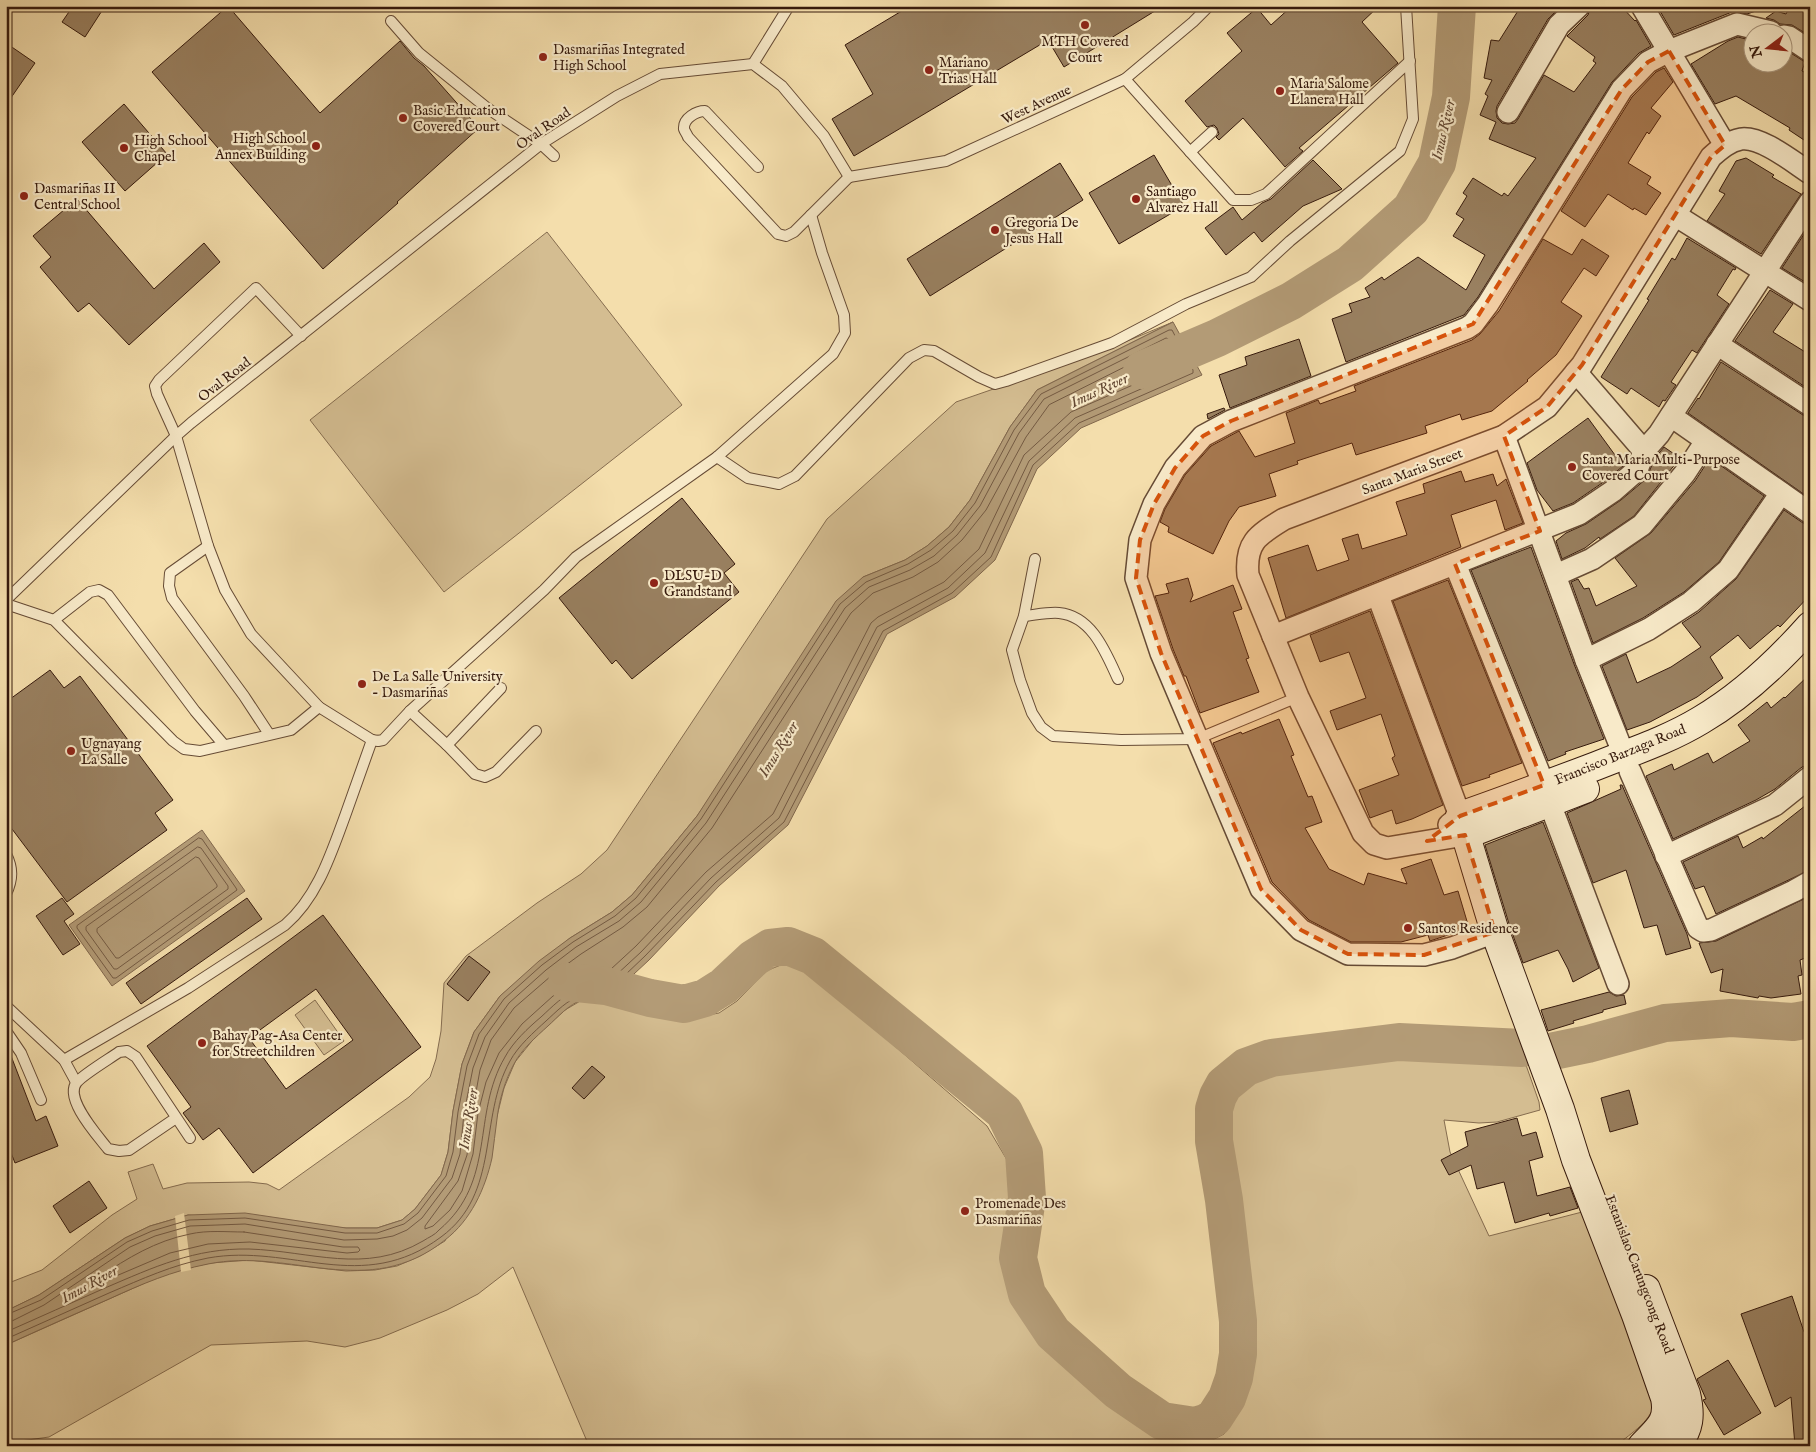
<svg xmlns="http://www.w3.org/2000/svg" width="1816" height="1452" font-family="'IM FELL English',serif">
  <rect width="100%" height="100%" fill="#f4deac"/>
  <filter id="stains"><feTurbulence type="fractalNoise" baseFrequency=".004" numOctaves="4"/><feColorMatrix values="0 0 0 0 .2 0 0 0 0 .09 0 0 0 0 .02 0 0 0 .5 -.17"/></filter>
  <radialGradient id="worn" r=".72"><stop offset=".6" stop-color="#630" stop-opacity="0"/><stop offset="1" stop-color="#630" stop-opacity=".3"/></radialGradient>
  <g fill="#d4bd91" stroke="#856c4f">
    <path d="M547,232l135,173 -238,187 -134,-172z"/>
    <path d="M1173,322l-136,68 -27,37 -40,73 -21,27 -22,19 -22,14 -42,17 -166,239 -65,79 -20,17 -42,26 -70,58 -26,36 -12,32 -9,47 -5,41 -7,23 -26,34 -13,11 -25,8h-31l-158,-13 -38,11 -25,12 -86,57 -33,16v-27l36,-14 70,-55 25,-16 -9,-27 25,-8 10,25 24,-6 62,-1 18,2 12,6 130,-93 21,-20 6,-18 5,-28 3,-48 22,-27 71,-53 44,-29 26,-24 220,-331 129,-117 147,-51z"/>
    <path d="M788,962l20,9 179,155 20,34 6,36 -9,45 -1,21 4,20 12,26 26,34 58,58 31,22 25,12 39,6h14l12,-6 17,-29 8,-25 4,-23v-35l-14,-122 -11,-60v-27l6,-18 18,-16 24,-6 126,-17 124,9 13,37 1,8 -43,12 -18,1 -35,-3 6,32 39,84 97,-25 69,188c-2,22 -23,33 -39,47h-1027l-76,-179 -35,27 -31,16 -67,28 -35,9 -38,-6 -96,4 -162,92 -43,6v-98l150,-67 20,-8 35,-7 38,-3 97,11 29,-1 22,-4 23,-10 25,-15 52,-125 7,-28 11,-26 21,-26 29,-26 17,-10 23,1 60,14 26,3 28,-5 18,-12 29,-30z"/>
    <path d="M315,1000l29,41 -20,14 -29,-40z"/>
  </g>
  <g fill="#b39b76" stroke="#81674c">
    <path d="M1173,322l29,53 -121,53 -44,41 -42,91 -40,37 -68,37 -99,191 -69,61 -70,74 -44,41c-7,0 -17,-2 -23,-1 -13,4 -25,18 -34,26 -12,11 -27,24 -34,38 -9,16 -15,37 -17,55 -2,13 -3,26 -5,39 -7,31 -21,62 -47,82 -78,62 -154,7 -237,24 -36,7 -66,20 -99,35 -34,15 -68,30 -103,46v-34l33,-16 86,-57 25,-12 38,-11 57,-2 101,15h31l25,-8 13,-11 26,-34 7,-23 5,-41 9,-47 12,-32 26,-36 39,-35 31,-23 42,-26 20,-17 65,-79 139,-215 27,-24 42,-17 22,-14 22,-19 21,-27 40,-73 27,-37z"/>
    <path d="M202,830l43,61 -133,95 -43,-61z"/>
  </g>
  <path fill="#f4deac" d="M184,1213l7,57 -10,2 -6,-56z"/>
  <g fill="none" stroke-linecap="round" stroke-linejoin="round">
    <g stroke="#745a42" stroke-width="1">
      <path d="M1163,348l3,1 8,15v3l-103,45 -47,43 -45,94 -35,33 -66,35 -7,6 -98,191 -67,58 -70,74 -38,35 -18,1 -7,2 -20,12 -31,28 -23,29 -13,29 -8,31 -5,41 -11,37 -12,19 -17,16 -8,3v-3l33,-45 9,-26 5,-41 8,-44 11,-30 23,-32 37,-32 30,-22 42,-27 24,-20 65,-79 139,-215 22,-20 40,-16 25,-15 24,-22 24,-30 40,-73 23,-32z"/>
      <path d="M199,838l3,1 34,49 1,2 -121,88h-3l-36,-50v-2z"/>
      <path d="M198,847l3,1 27,38v3l-111,80h-3l-28,-39v-3z"/>
      <path d="M196,857l3,1 18,27v2l-98,71h-3l-19,-26v-3z"/>
      <path d="M244,1232l99,15h15l2,3 -2,2 -11,1 -97,-11 -42,2 -38,9 -68,29 -4,-2 1,-3c29,-19 56,-36 91,-43 17,-4 37,-2 54,-2z"/>
      <path d="M6,1315l35,-15 86,-58 25,-11 37,-11 56,-2 100,15h32l27,-9 14,-11 28,-37 7,-24 5,-40 9,-46 12,-32 25,-35 38,-34 31,-23 42,-26 21,-18 65,-79 139,-215 26,-22 42,-18 23,-14 22,-19 22,-28 39,-73 27,-36 128,-64h3l21,40v3l-114,50 -46,42 -42,92 -39,36 -69,38 -99,191 -68,60 -71,74 -41,39c-7,1 -16,-1 -23,1 -13,3 -25,16 -35,25 -12,11 -28,25 -36,40 -32,57 -9,132 -69,176 -79,59 -150,6 -233,21 -36,7 -66,21 -99,35 -34,15 -69,31 -103,46"/>
      <path d="M6,1321h6l32,-16 86,-58 25,-11 35,-10 55,-2 99,16 33,-1 16,-3 14,-6 15,-12 30,-40 8,-24 4,-41 9,-45 12,-31 24,-34 37,-33 30,-23 43,-26 22,-19 65,-79 139,-215 24,-21 41,-17 24,-14 23,-21 23,-29 39,-73 25,-34 122,-61 3,1 16,28 -1,3 -109,48 -46,43 -44,92 -37,35 -71,39 -98,191 -68,60 -70,74 -40,37c-7,1 -15,-2 -23,1 -14,4 -26,17 -37,27 -13,11 -28,25 -36,40 -34,58 -8,124 -66,173 -4,5 -10,7 -16,11 -58,34 -112,10 -174,8 -54,-1 -95,18 -144,39 -33,15 -66,29 -99,44"/>
    </g>
    <g stroke="#b39b76" stroke-width="38">
      <path d="M1142,370l75,-32 74,-37 59,-37 61,-55 26,-46 14,-66 6,-91"/>
      <path d="M567,982l39,4 44,12 34,6 21,-6 19,-12 30,-28 16,-10 18,-2 25,10 191,156 20,41 3,45 -9,60 9,36 26,39 65,58 44,30 33,5 10,-3 9,-5 13,-20 7,-20 4,-24v-33l-14,-121 -10,-59v-32l4,-13 6,-11 22,-18 25,-9 128,-16 123,6"/>
      <path d="M1554,1051l34,-7 77,-21 66,-5 62,4 17,-3"/>
    </g>
  </g>
  <g fill="#998060" stroke="#361a0d" fill-rule="evenodd">
    <path d="M73,6h32l-20,31 -23,-15z"/>
    <path d="M228,6l92,107 80,-72 14,17 10,8 55,62 -82,74 1,1 -75,66 -171,-197z"/>
    <path d="M910,6h253l-99,61 -16,-27 -194,116 -22,-37 41,-25 -28,-49z"/>
    <path d="M1292,6h87l-17,16 36,41 -99,85 4,3 -18,16 -42,-49 -24,22 -3,-3 3,-3 -2,-6 -3,-3 -7,2 -22,-26 57,-50 -15,-18 30,-25 14,17z"/>
    <path d="M1521,6h40l-13,13 -51,87 -1,5 1,7 5,5 6,1 7,-1 3,-4 26,-44 30,17 22,-29 -3,-2 2,-4 -28,-21 21,-21 3,-9h30l14,15 1,-1 15,26 -12,7 -27,29 -134,215 -14,18 -118,47 -14,-43 20,-7 -3,-8 21,-7 -5,-9 17,-11 2,3 34,-23 48,33 19,-35 -32,-19 11,-17 -8,-5 11,-18 -4,-3 10,-15 29,18 2,-3 4,3 28,-38 -47,-19 7,-17 -16,-7 8,-19 -3,-2 7,-14 -8,-2 7,-38 8,1z"/>
    <path d="M1657,6h99v5l-9,3 -15,-2 -58,23z"/>
    <path d="M1790,6h20v30l-18,-11 -12,-1 -6,-4 -8,-2 10,-7 10,3z"/>
    <path d="M1738,37l16,4v21h30l2,-12 19,12 -3,9 8,4v69l-21,-14 1,-2 -54,-32 -21,8 -24,-40 37,-23z"/>
    <path d="M6,43l29,20 -29,42z"/>
    <path d="M1664,68l9,14 -22,26 10,8 -12,18 -2,-2 -19,31 23,14 -4,7 14,9 -15,22 -12,-7 -1,2 -25,-16 -23,33 -24,-16 71,-114 24,-25z"/>
    <path d="M124,104l43,50 -42,37 -43,-49z"/>
    <path d="M1154,155l30,51 -65,38 -30,-51z"/>
    <path d="M1746,158l28,17 -2,2 29,17 -40,60 -54,-33 18,-27 -6,-3 17,-30z"/>
    <path d="M1313,160l29,29 -39,17 -41,36 -8,-10 -28,23 -21,-27 28,-21 9,13 20,-17 9,-4z"/>
    <path d="M1060,163l23,37 -153,96 -23,-37z"/>
    <path d="M77,199l77,90 50,-46 16,19 -91,83 -40,-42 -11,9 -38,-45 11,-10 -18,-21z"/>
    <path d="M1810,225v60l-28,-17z"/>
    <path d="M1687,238l49,30 -1,2 -2,-1 -16,26 12,9 -32,49 -5,-3 -21,32 5,3 -11,16 -2,-1 -4,7 -28,-19 -4,6 -26,-17 48,-77 -2,-1 25,-41 3,2z"/>
    <path d="M1543,239l29,16 10,-16 27,17 -13,20 -12,-8 -23,34 21,14 -26,39 -29,25 1,1 -36,30 -30,9 -2,-6 -35,12 2,7 -71,22 -4,-12 -55,18 1,3 -29,10 7,22 -37,11 -10,14 -16,33 -45,-22 1,-5 -9,-5 5,-13 20,-34 26,-29 28,-15 16,26 40,-14 -9,-30 32,-13 2,4 36,-13 -2,-5 118,-46 8,-6 19,-23z"/>
    <path d="M1770,290l23,14 -20,28 37,23v35l-75,-49z"/>
    <path d="M1299,339l12,37 -81,32 -11,-33 28,-10 -2,-8z"/>
    <path d="M1721,362l82,53 7,2v70l-5,8 -117,-82 10,-15 1,1z"/>
    <path d="M1224,408l1,2 -17,9 -1,-5z"/>
    <path d="M1588,418l35,48 -18,15 -32,22 -20,8 -16,-21 -10,-27z"/>
    <path d="M1664,447l16,11 -46,58 -34,23 -1,-2 -14,11 -23,11 -6,-18 10,-8 20,-9 35,-24 25,-21 9,-21z"/>
    <path d="M1710,458l54,38 -45,66 -35,30 -41,26 -50,25 -22,-61 7,-3 6,10 5,-1 7,18 41,-20 -22,-28 36,-25 44,-52z"/>
    <path d="M1461,471l4,11 28,-8 4,12 9,-7 17,44 -18,7 -9,-30 -45,15 10,32 -175,71 -18,-60 40,-13 9,26 32,-11 -7,-21 16,-5 4,15 45,-14 -11,-33 29,-9 -2,-9z"/>
    <path d="M682,498l53,66 -11,9 15,19 -107,87 -16,-19 -4,4 -53,-66z"/>
    <path d="M1784,510l19,13 7,2v70l-30,32 -2,-2 -28,24 -12,-14 -28,22 13,21 -26,19 -47,25 -23,8 -25,-64 24,-12 11,29 34,-16 30,-20 -19,-24 17,-11 37,-33z"/>
    <path d="M1531,547l43,117 30,75 -39,13 1,2 -18,7 -77,-191z"/>
    <path d="M1188,578l5,17 -3,7 43,-17 9,24 -9,3 16,46 -3,1 13,33 -59,21 -14,-37h-2l-11,-27 -18,-53 14,-3 -3,-9z"/>
    <path d="M1448,580l74,183 -33,12 1,2 -28,9 -69,-185z"/>
    <path d="M1370,611l73,194 -31,14 -16,5 -4,-14 -22,8 -11,-28 40,-15 -7,-17 3,-2 -14,-42 -44,16 -7,-19 36,-13 -17,-46 -29,10 -10,-27z"/>
    <path d="M50,670l14,18 16,-12 93,124 -18,13 12,17 -100,72 -61,-81v-119z"/>
    <path d="M1810,674v91l-8,2 -27,22 -19,11 -83,39 -27,-63 26,-12 2,6 34,-17 5,10 37,-22 -12,-16 29,-23 4,6 13,-11 1,1z"/>
    <path d="M1279,719l15,36 -3,1 17,41 4,-1 10,26 -17,6 24,41 35,16 4,-12 39,11 -6,-15 30,-10 13,36 14,-4 11,37 -39,13 -2,-6 -27,7h-50l-42,-22 -37,-38 -59,-139 28,-11 1,2z"/>
    <path d="M1620,785h2l65,149 4,14 -25,7 -9,-30 -13,3 -18,-58 -33,13 -26,-70 54,-24z"/>
    <path d="M1810,802v68l-94,44 -12,-28 -9,3 -12,-27 55,-26 5,12 19,-11 1,2z"/>
    <path d="M1543,822l56,146 -26,14 -5,-13 -10,-19 -35,13 -13,-36 -25,-82z"/>
    <path d="M1810,896v60l-10,4 2,15 -4,1 3,18 -30,4 -12,-2 -1,2 -38,-7 3,-22 -12,4 -12,-30 17,-2z"/>
    <path d="M62,898l12,16 -10,7 16,23 -17,11 -27,-39z"/>
    <path d="M247,898l15,21 -121,85 -15,-21z"/>
    <path d="M323,915l98,132 -168,126 -34,-45 -16,12 -20,-27 8,-6 -44,-61zM316,989l37,51 -67,49 -37,-51z"/>
    <path d="M469,956l21,16 -22,29 -21,-17z"/>
    <path d="M1609,992l7,4 8,-1 2,9 -23,6v2l-30,9 1,2 -26,8 -7,-21z"/>
    <path d="M6,1048h2l28,73 10,-5 12,30 -43,17 -9,-23z"/>
    <path d="M592,1066l13,11 -21,22 -12,-11z"/>
    <path d="M1629,1090l9,34 -28,8 -9,-34z"/>
    <path d="M1517,1118l5,18 14,-4 7,25 -14,4 8,35 33,-9 8,21 -28,8 -1,-3 -34,10 -11,-41 -27,7 -6,-24 -22,10 -8,-15 27,-14 -3,-14z"/>
    <path d="M89,1181l18,27 -37,25 -17,-27z"/>
    <path d="M1792,1296l12,36 6,-2v116h-15l-4,-49 -16,10 -34,-93z"/>
    <path d="M1728,1360l33,53 -37,22 -21,-35 3,-1 -9,-20z"/>
  </g>
  <g fill="none" stroke-linecap="round" stroke-linejoin="round">
    <g stroke="#664b35" stroke-width="12">
      <g id="lane">
        <path d="M391,21l28,32 68,55 54,36 13,12"/>
        <path d="M753,64l36,-58"/>
        <path d="M1125,79l108,121h18l15,-6 144,-133"/>
        <path d="M1190,152l22,-20"/>
        <path d="M758,167l-53,-56c-8,0 -22,7 -21,18 1,3 3,5 4,8l90,97 8,2 8,-4 55,-55"/>
        <path d="M849,177l97,-16 179,-82 68,-57 16,-16"/>
        <path d="M301,336l-45,-48 -97,92 -4,6 2,8 19,42 32,110 17,44 26,44 68,73 53,33 6,1 5,-1 27,-29 134,-121 32,-33 141,-100 116,-103 12,-21 -1,-18 -22,-62 -11,-38"/>
        <path d="M717,457l31,21 31,6 16,-8 114,-118 15,-8 10,1 45,26 16,7 11,-3 106,-38 74,-39 65,-27 39,-36 110,-90 13,-32 -7,-113"/>
        <path d="M208,546l-38,27 -1,13 3,12 72,98 25,38"/>
        <path d="M1035,559l-11,57 -12,34 8,30 12,33 9,14 12,9 68,4 76,-1 101,-42"/>
        <path d="M6,600l170,-164 15,-13 350,-279 76,-48 43,-22 93,-10 29,22 42,50 25,41"/>
        <path d="M6,604l48,16 119,121 11,8 16,2 91,-21 28,-23"/>
        <path d="M1024,616c11,-1 24,-4 35,-3 33,3 47,40 59,66"/>
        <path d="M54,620l36,-28 9,-2 9,5 87,116 29,34"/>
        <path d="M410,711l37,34 28,29 10,3 11,-5 40,-41"/>
        <path d="M447,745l54,-57"/>
        <path d="M6,854c7,14 7,25 0,40"/>
        <path d="M6,1006l58,54 12,22"/>
        <path d="M6,1031l15,22 20,47"/>
        <path d="M64,1060l124,-72 97,-63c32,-27 46,-71 60,-109 9,-26 18,-51 27,-76"/>
        <path d="M176,1118l-47,32 -10,1 -11,-2c-10,-13 -45,-51 -31,-67 7,-8 32,-23 42,-30l8,-1 9,6 54,81"/>
      </g>
    </g>
    <g stroke="#664b35" stroke-width="24">
      <g id="street">
        <path d="M1642,6l83,139"/>
        <path d="M1784,36l5,1 21,14"/>
        <path d="M1508,112l51,-87 20,-19"/>
        <path d="M1675,215l135,85"/>
        <path d="M1717,344l93,61"/>
        <path d="M1576,372l68,79"/>
        <path d="M1671,416l139,97"/>
        <path d="M1504,436l82,224 38,95"/>
        <path d="M1455,564l89,221"/>
        <path d="M1556,575l36,-16 50,-34 43,-52 21,-32"/>
        <path d="M1378,596l82,220 -11,9"/>
        <path d="M1273,636l306,-122 34,-23 24,-21 7,-19 15,-17 151,-232"/>
        <path d="M1586,660l63,-31 42,-27 37,-32 53,-77"/>
        <path d="M1630,771l68,157 5,3 8,-1 83,-39 16,-9"/>
        <path d="M1550,804l68,180"/>
        <path d="M1465,835l-78,13 -13,-4 -11,-11 -65,-136 -50,-122c-3,-33 10,-40 36,-56l220,-83 43,-29 35,-42 129,-208c9,-8 18,-16 30,-18 20,-3 52,23 69,34"/>
        <path d="M1666,856l109,-51 35,-28"/>
        <path d="M1495,932l-43,16 -28,7 -76,-1 -47,-24 -40,-41 -100,-236 -25,-75 4,-38 14,-36 21,-36 28,-32 28,-15 236,-93 6,-4 15,-20 134,-215 26,-27 21,-11 68,-27 34,8"/>
      </g>
    </g>
    <g stroke="#361a0d" stroke-width="30">
      <g id="secondary">
        <path d="M1465,835l120,-46"/>
        <path d="M1646,1289l40,105c5,21 4,35 -10,52"/>
        <path d="M1642,1446c15,-16 28,-24 23,-48l-29,-83 -60,-155 -16,-51 -65,-177 -35,-116c46,-16 91,-33 136,-50 35,-14 72,-26 105,-46 41,-24 77,-58 109,-94"/>
      </g>
    </g>
    <use href="#lane" stroke="#f8eac9" stroke-width="10"/>
    <use href="#street" stroke="#f8eac9" stroke-width="21"/>
    <use href="#secondary" stroke="#f8eac9" stroke-width="28"/>
  </g>
  <path fill="#d6530c" fill-opacity="0.2" stroke="#d6530c" stroke-width="4" stroke-dasharray="10 6" stroke-linejoin="round" d="M1669,51l56,94 -14,12 -129,208 -35,42 -43,29 36,95 -85,33 89,221 -84,31 -33,25 38,-6 30,97 -71,23 -76,-1 -47,-24 -40,-41 -100,-236 -25,-75 4,-38 14,-36 21,-36 28,-32 28,-15 242,-97 149,-235 26,-27z"/>
  <g fill="#8f2418" stroke="#f8eac9" stroke-width="2">
    <circle cx="1085" cy="25" r="5"/>
    <circle cx="543" cy="57" r="5"/>
    <circle cx="929" cy="70" r="5"/>
    <circle cx="1280" cy="91" r="5"/>
    <circle cx="403" cy="118" r="5"/>
    <circle cx="316" cy="146" r="5"/>
    <circle cx="124" cy="148" r="5"/>
    <circle cx="24" cy="196" r="5"/>
    <circle cx="1136" cy="199" r="5"/>
    <circle cx="995" cy="230" r="5"/>
    <circle cx="1572" cy="467" r="5"/>
    <circle cx="654" cy="583" r="5"/>
    <circle cx="362" cy="684" r="5"/>
    <circle cx="71" cy="751" r="5"/>
    <circle cx="1408" cy="928" r="5"/>
    <circle cx="202" cy="1043" r="5"/>
    <circle cx="965" cy="1211" r="5"/>
  </g>
  <g text-anchor="middle" stroke-width="4.5" stroke-linejoin="round" paint-order="stroke">
    <g font-size="14" fill="#361a0d" stroke="#f8eac9" text-anchor="start">
      <text x="1085" y="46" text-anchor="middle">MTH Covered<tspan x="1085" dy="16">Court</tspan></text>
      <text x="553" y="54">Dasmariñas Integrated<tspan x="553" dy="16">High School</tspan></text>
      <text x="939" y="67">Mariano<tspan x="939" dy="16">Trias Hall</tspan></text>
      <text x="1290" y="88">Maria Salome<tspan x="1290" dy="16">Llanera Hall</tspan></text>
      <text x="413" y="115">Basic Education<tspan x="413" dy="16">Covered Court</tspan></text>
      <text x="306" y="143" text-anchor="end">High School<tspan x="306" dy="16">Annex Building</tspan></text>
      <text x="134" y="145">High School<tspan x="134" dy="16">Chapel</tspan></text>
      <text x="34" y="193">Dasmariñas II<tspan x="34" dy="16">Central School</tspan></text>
      <text x="1146" y="196">Santiago<tspan x="1146" dy="16">Alvarez Hall</tspan></text>
      <text x="1005" y="227">Gregoria De<tspan x="1005" dy="16">Jesus Hall</tspan></text>
      <text x="1582" y="464">Santa Maria Multi-Purpose<tspan x="1582" dy="16">Covered Court</tspan></text>
      <text x="664" y="580">DLSU-D<tspan x="664" dy="16">Grandstand</tspan></text>
      <text x="372" y="681">De La Salle University<tspan x="372" dy="16">- Dasmariñas</tspan></text>
      <text x="81" y="748">Ugnayang<tspan x="81" dy="16">La Salle</tspan></text>
      <text x="1418" y="933">Santos Residence</text>
      <text x="212" y="1040">Bahay Pag-Asa Center<tspan x="212" dy="16">for Streetchildren</tspan></text>
      <text x="975" y="1208">Promenade Des<tspan x="975" dy="16">Dasmariñas</tspan></text>
    </g>
    <g font-size="14" fill="#361a0d" stroke="#f8eac9">
      <text transform="translate(1036 104) rotate(-25)" y="5">West Avenue</text>
      <text transform="translate(543 128) rotate(-35)" y="5">Oval Road</text>
      <text transform="translate(224 379) rotate(-38)" y="5">Oval Road</text>
      <text transform="translate(1412 471) rotate(-21)" y="5">Santa Maria Street</text>
      <text transform="translate(1620 754) rotate(-22)" y="5">Francisco Barzaga Road</text>
      <text transform="translate(1640 1274) rotate(69)" y="5">Estanislao Carungcong Road</text>
    </g>
    <g font-size="15" font-style="italic" fill="#624732" stroke="#f8eac9">
      <text transform="translate(1443 130) rotate(-77)" y="5">Imus River</text>
      <text transform="translate(1099 390) rotate(-25)" y="5">Imus River</text>
      <text transform="translate(778 749) rotate(-58)" y="5">Imus River</text>
      <text transform="translate(468 1119) rotate(-81)" y="5">Imus River</text>
      <text transform="translate(89 1284) rotate(-29)" y="5">Imus River</text>
    </g>
  </g>
  <rect width="1816" height="1452" fill="none" stroke="#f4deac" stroke-width="25"/>
  <rect x="8" y="8" width="1801" height="1437" fill="none" stroke="#361a0d" stroke-width="2.5"/>
  <rect x="12" y="12" width="1791" height="1427" fill="none" stroke="#361a0d"/>
  <g transform="translate(1768 48) rotate(254)"><circle r="24" fill="#f8eac9" stroke="#aa977e"/>
  <path d="M0-4L9 19L0 12L-9 19Z" fill="#8f2418"/>
  <text y="-8" font-size="14" font-weight="bold" text-anchor="middle" fill="#361a0d">N</text>
  </g>
  <rect width="100%" height="100%" filter="url(#stains)"/>
  <rect width="100%" height="100%" fill="url(#worn)"/>
</svg>
